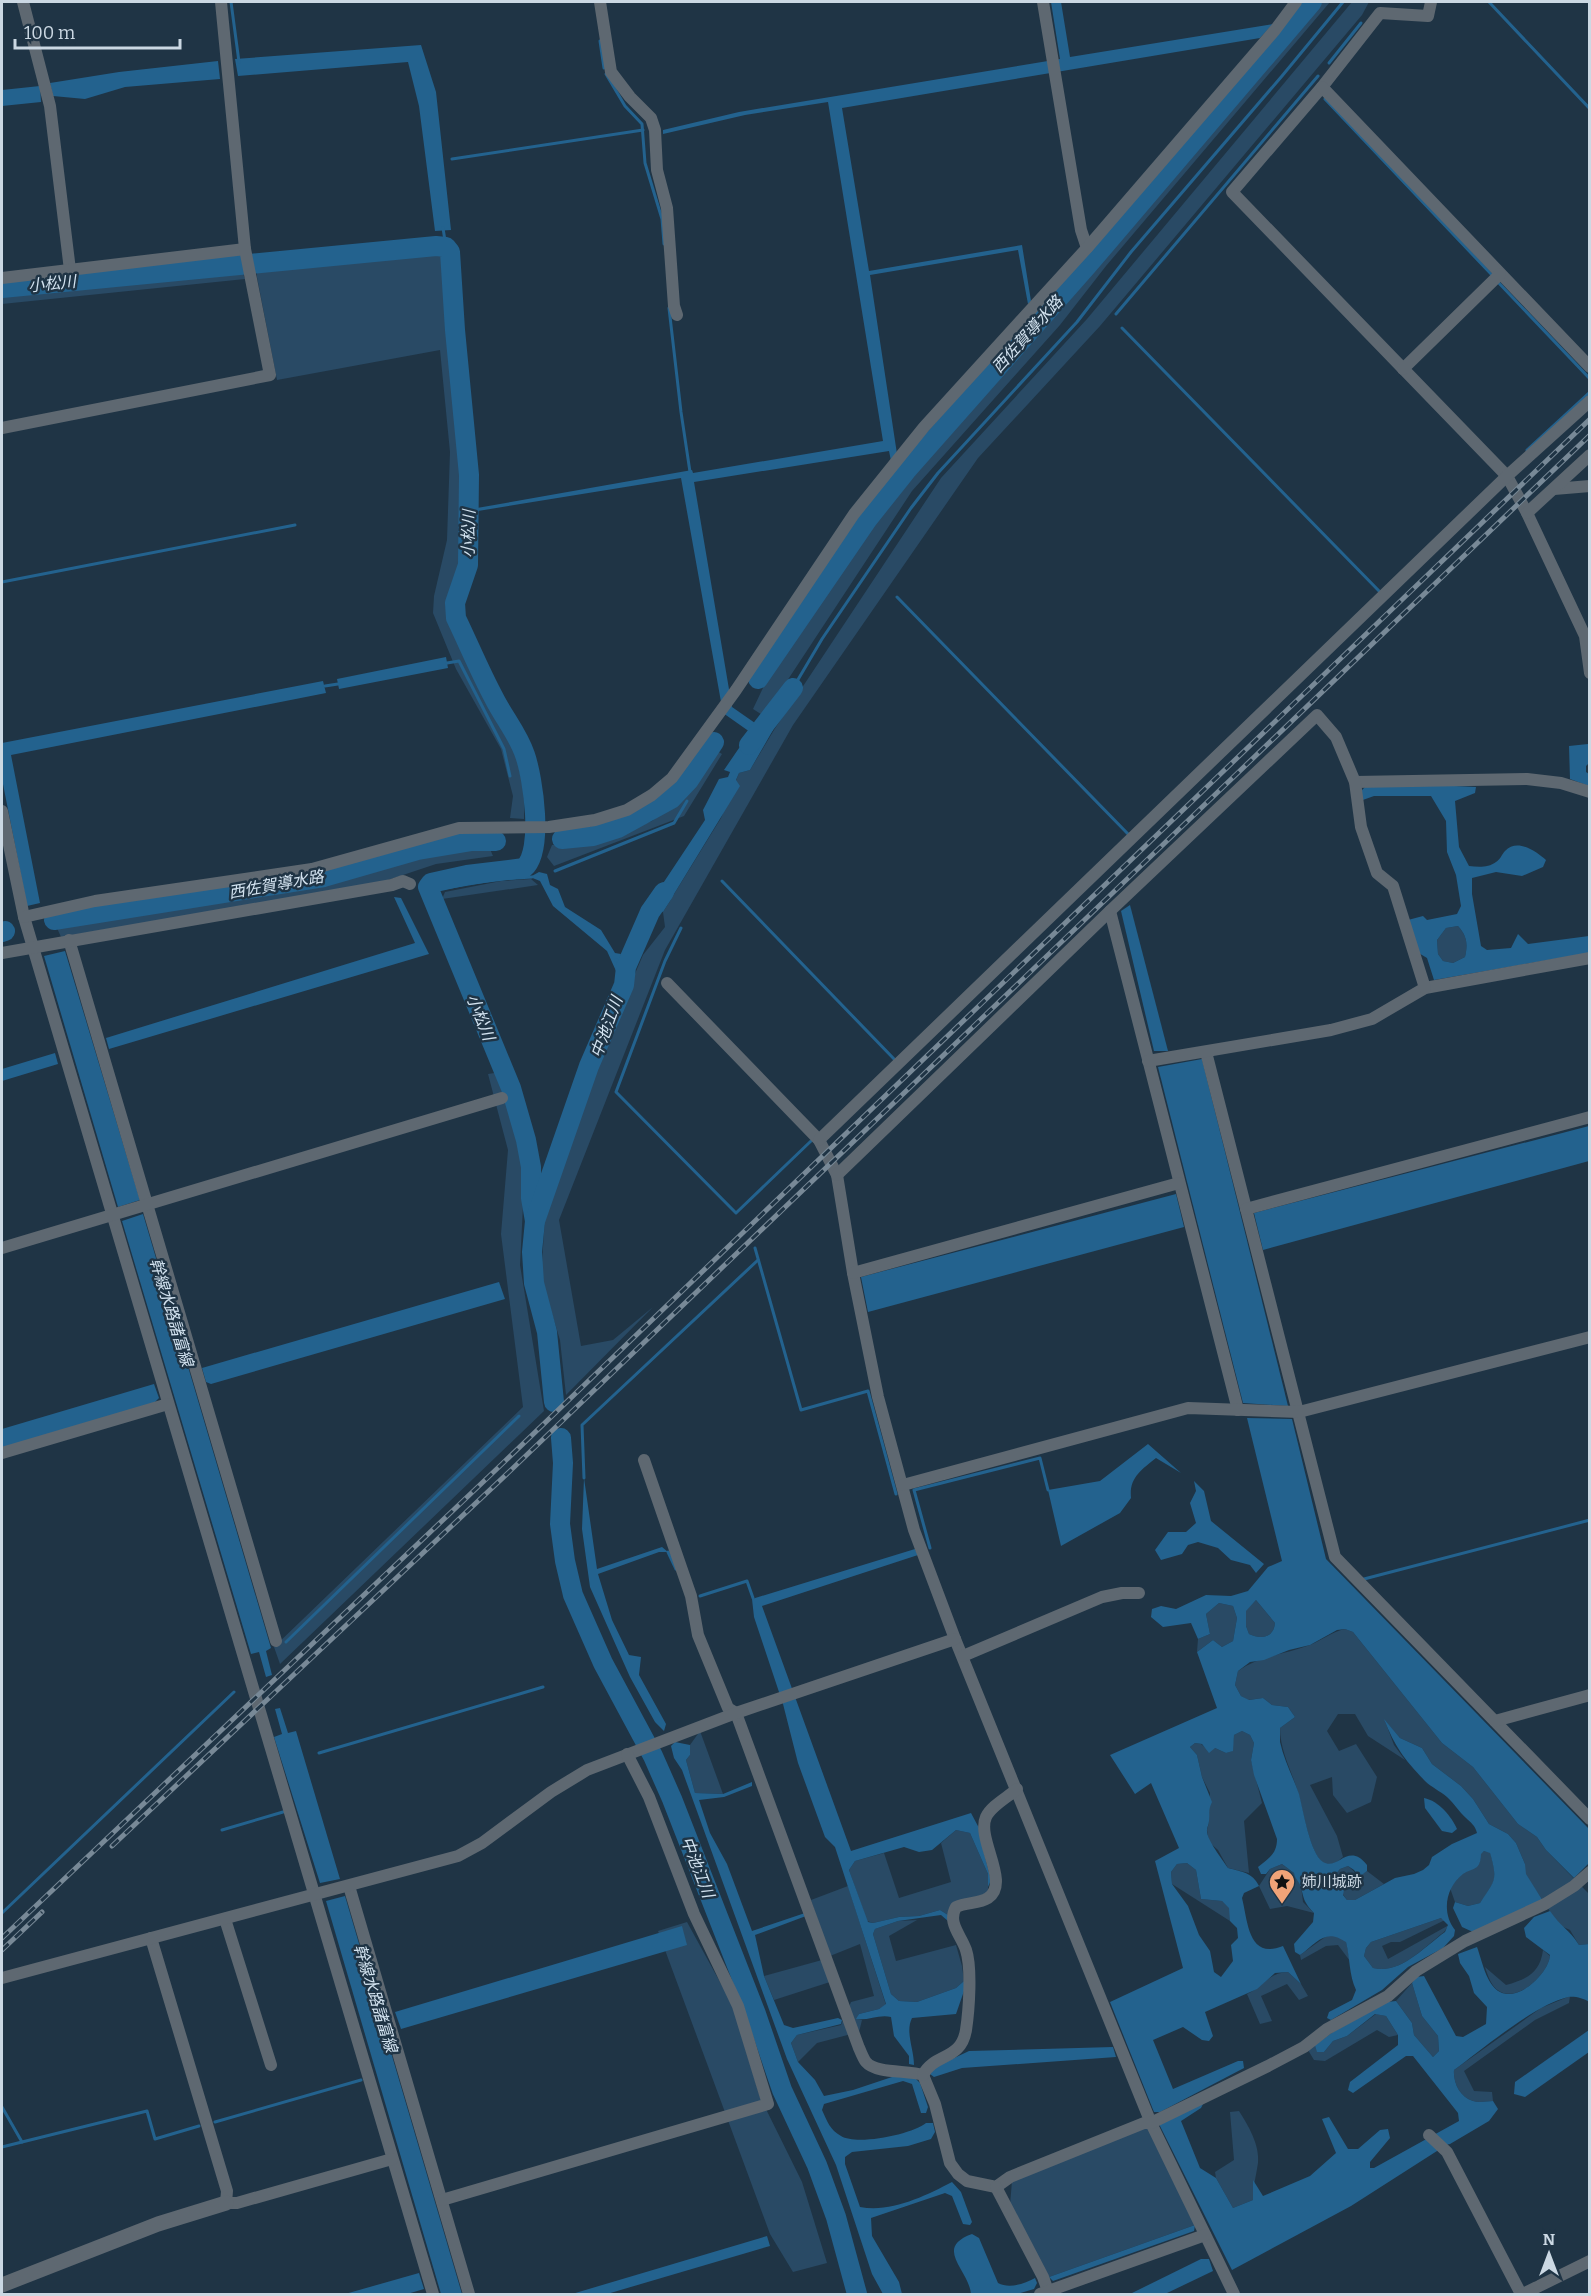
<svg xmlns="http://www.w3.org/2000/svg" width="1591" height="2296" font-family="Bitter,'Noto Sans JP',serif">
  <rect width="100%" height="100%" fill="#1f3445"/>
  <g fill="#294a65">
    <path d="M1322,2h8l-224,264 -46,59 -148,166 -148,225 -11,-7 17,-36 124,-177 414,-475z"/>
    <path d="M1352,2h17l-7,13 -262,311 -122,132 -185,267 -128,225 -106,270 22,126 32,-6 40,-33 -87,88 -6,-55 -19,-62 4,-61 50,-150 48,-112 22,-28 -2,-15 58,-94 18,-45 11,-3 24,-40 167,-252 146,-159z"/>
    <path d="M437,250l8,5 3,83 12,105 -1,123 -13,41 69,143 9,41v28l-14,-1 3,-22 -12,-47 -45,-80 -23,-56 1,-17 13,-56 3,-88 -10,-102 -163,30 -20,-103v-9z"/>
    <path d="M242,270l3,9 -243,25v-11z"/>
    <path d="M717,751l5,3 -38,62 -130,50 -7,-9 5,-12h35l65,-24 34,-26z"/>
    <path d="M490,849l3,7 -57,8 -57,19 -318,54 -4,-9 269,-43 109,-31z"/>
    <path d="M531,879l7,6 -96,14 3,-7 56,-11z"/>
    <path d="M1458,926c9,10 10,18 7,31l-12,6 -10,-2 -5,-7 -1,-14 9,-12z"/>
    <path d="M501,1072l23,71v43l-4,79 24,146 -264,253 -6,-17 249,-240 -22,-173 7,-84 -20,-76z"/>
    <path d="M1256,1600l19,23c-1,14 -13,17 -26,11l-3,-8v-16z"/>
    <path d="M1219,1603l14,3 4,12 -4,23 -11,6 -9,-7 -16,12 1,-13 12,-5 -4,-20z"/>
    <path d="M1345,1629l8,3 89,111 31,24 45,57 19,13 9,13 43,44v50l-10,1 -9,-15 -11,-5 -34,-51v-10l-9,-21 -8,-9 -19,-10 -16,-25 -12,-13 -29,-22 -10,-16 -22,-10 -15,-17 9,24 11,15 -37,-24 -13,-22h-17l-11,17 12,20 17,-7 21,33 -6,25 -24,11 -14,-18 -1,-18 -22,8 27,51 6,21c-6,5 -13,11 -21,5 -12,-10 -19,-51 -23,-66 -6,-23 -19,-44 -19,-68l15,-11 -7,-10 -16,-2 -9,-7 -15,2 -7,-4 -6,-11 3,-14c21,-15 48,-17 72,-26 12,-5 22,-13 35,-16z"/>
    <path d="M700,1731l23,63 -28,-1 -9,-33 4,-5v-10z"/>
    <path d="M1242,1731l8,4 4,8 -3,17 11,43 -18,18 5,52 -21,-5 -10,-18 -9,-8 -2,-12 2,-8 -1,-11 2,-18 -8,-16 -5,-22 -7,-8 5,-4 6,1 6,5 8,-1 11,5 6,-2 2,-16z"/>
    <path d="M956,1830l14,3 18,41v18l-40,23 -8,-5 -21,6 -20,1 -26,6 -6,-2 -18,-51 6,-9 29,-8 15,45 52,-16 -10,-39z"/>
    <path d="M1484,1851l6,1c8,29 6,28 -10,51l-12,3 -13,-4 -5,-14c5,-6 9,-12 15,-16 9,-5 17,-6 15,-18z"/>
    <path d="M1187,1863l9,7 5,29 21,2 8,7v13l-58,-37 -1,-12 6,-8z"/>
    <path d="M1282,1864l12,9 7,12 2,17 11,11 -27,-7 -17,3 -11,-23 11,-17z"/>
    <path d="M1348,1866l11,10 8,-5 17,13 -29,16h-8l-10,-14 -2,-11 5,-6z"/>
    <path d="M848,1886l38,119 -7,4 -20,5 -2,5 5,1 -3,12 -42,11 -19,19 -7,-19 6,-8 44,-10 10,-23 23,-6 -14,-52 -30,12 -19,-56z"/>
    <path d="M1441,1918l4,2 -45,22h-9l-9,4 6,13 61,-34 -5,7c-20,15 -44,43 -71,36l-9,-12 2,-8 5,-6z"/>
    <path d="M917,1920l-28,16 7,25 60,-16 6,21 2,15 -8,7 -39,14 -18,-1 -8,-7 -18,-60 2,-5 23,-8z"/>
    <path d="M687,1922l45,82 28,93 42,85 25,81 -34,9 -23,-38 -112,-303z"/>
    <path d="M1328,1935h7l11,6 4,20 -12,-16 -12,1 -25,14 -1,-5z"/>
    <path d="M1543,1950l7,6c-2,18 -32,47 -51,35 -8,-5 -11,-15 -14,-24l21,18c21,-6 34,-12 37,-35z"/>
    <path d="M822,1960l8,22 -56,18 -10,-24z"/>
    <path d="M1288,1972l13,12 7,12 -9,4 -12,-16 -26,12 11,25 -12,3 -13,-30c17,-8 21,-21 41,-22z"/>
    <path d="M1412,1983l10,33 16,20 1,15 -6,6 -19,-22 -2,-12 -16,-22z"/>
    <path d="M1570,1996l-1,7 -34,17 -71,51 10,20 18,1 1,9c-6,0 -14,2 -20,0 -13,-4 -20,-18 -19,-31l87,-62z"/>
    <path d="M1376,2014l10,2 12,19 -9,2 -12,-7 -52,31 -11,-1 -6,-10 7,-5 9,7 9,-11 14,-5z"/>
    <path d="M1239,2111c9,14 21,34 19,52 -2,13 -5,24 -5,37l-20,8 -17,-30 -1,-6 19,-12 -4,-48z"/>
    <path d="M1147,2127l48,98 -146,52 -39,-72 2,-24z"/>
  </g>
  <g fill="#23628e" fill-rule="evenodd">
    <path d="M1051,2h10l9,55 203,-33 -13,14 -418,70 27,163 153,-26 9,56 -3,3 -10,-54 -148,25 27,179 -6,7 -2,-10 -195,31 38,225 23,16 6,-2 12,9 -23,40 -11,3 -3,7 4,6 -77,126 -5,-3 -4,7 -8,-7 59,-89 -2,-10 16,-31 9,-2 2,-5 -6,-2 26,-38 -27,-19 -42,-235 -203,33 -1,-3 215,-38 1,3 190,-32 -55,-339 -83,13 -82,19v-4l76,-18 321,-53z"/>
    <path d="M421,45l15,47 15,138 -16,1 -16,-125 -11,-44 -170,14 -3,-17z"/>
    <path d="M218,61l2,18 -95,8 -40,12 -32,-3 -3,-13 69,-11z"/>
    <path d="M40,86l1,16 -39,4v-16z"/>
    <path d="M446,657l2,11 -109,21 -2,-10z"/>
    <path d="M323,681l3,12 -315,62 29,148 -13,3 -25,-127v-36z"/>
    <path d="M1588,744l1,19 -3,3v6l3,2v12l-19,-7 -1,-33z"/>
    <path d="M1434,785l42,2 -1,6 -20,8 4,46 10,19c9,1 19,2 27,-4 4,-2 6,-8 9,-11 12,-13 31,0 41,9l-3,7 -21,9 -26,-4 -24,6v16l9,52 6,4 24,-2 7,-14 10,10 61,-8v17l-155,27 -7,-22 -10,-6 -9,-32 15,-4 4,4 30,-6 4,-8 -5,-31 -9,-23 -1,-31 -15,-25h-57l-14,5 -1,-8 7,-7zM1458,926c9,10 10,18 7,31l-12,6 -10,-2 -5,-7 -1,-14 9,-12z"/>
    <path d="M539,872l8,2 3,11 8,4 7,18 36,23 14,23 6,1 -5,17 -9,-20 -54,-45 -13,-25 -10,-4z"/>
    <path d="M394,897l7,1 28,56 -320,95 -3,-11 309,-95z"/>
    <path d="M1130,905l38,146h-14l-33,-140z"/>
    <path d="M65,951l75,249 -22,7 -74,-251z"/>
    <path d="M55,1053l3,11 -56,17v-12z"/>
    <path d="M1202,1059l86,347 -45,-3 -85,-336z"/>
    <path d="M1589,1126v35l-326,89 -9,-37z"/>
    <path d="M1176,1194l8,33 -316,85 -7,-35z"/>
    <path d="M143,1214l128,434 -5,3 6,24 -6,2 -7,-25 -8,2 -129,-433z"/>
    <path d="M499,1282l6,17 -294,85 -5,-2 -4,-14z"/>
    <path d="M154,1384l5,14 -5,5 -152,45v-19z"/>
    <path d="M1247,1418l45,1 34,140 263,270v34l-15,15 -28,-28 -9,-13 -19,-13 -45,-57 -31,-24 -89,-111 -8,-3 -8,1 -27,15 -21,5 -25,10 -14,2 -12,9 -3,14 6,11 8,4 14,-2 9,7 16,2 7,10 -15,11c0,4 0,9 0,14 4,18 13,35 19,52 4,15 11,60 24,68 15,9 25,-21 44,3v6l-8,6 -5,-7 -6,-4 -8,3 -5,6 2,11 7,4 -1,5 4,5h8l40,-22 19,-4 9,-4 6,-5 3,-8 20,-13 25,-11c-2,-8 -6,-10 -11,-15 -7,-6 -12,-15 -19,-21 -7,-6 -16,-10 -22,-16 -21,-22 -30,-34 -41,-62l16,19 22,10 10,16 29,22 12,13 16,25 19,10 8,9 9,21 1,10 17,27 -70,31 -11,-5 -9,-19 2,-6 13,4 12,-3c15,-23 18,-22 10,-50l-6,-2 -3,3c0,5 -1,10 -4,13 -4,3 -10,4 -14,7 -17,13 -22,38 -8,56l-1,6 -11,12 -35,19 -26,23 -51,30 -4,-2 2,-6 23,-12 4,-10c-7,-15 -6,-32 -10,-48 -21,-14 -28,0 -46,13l-5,-3 -1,-8 19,-22 1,-9c-10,-11 -10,-13 -13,-26 -2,-6 -6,-8 -7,-14l-12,-9 -12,5 -4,5h-5l-3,-7c11,-9 19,-13 19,-28l-23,-64 -3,-15 3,-17 -4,-8 -8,-4 -8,4 -1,16 -7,2 -11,-5 -6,5 -7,-9 -7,-1 -5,4 7,8 5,22 10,25c-4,8 -2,11 -3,19 0,3 -2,6 -2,9 -1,9 15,29 21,38 14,4 24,4 31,18l-15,7 -2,5c6,24 6,62 41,48l18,38 -13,-12 -13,1 -18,16 -52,23 8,24 -4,5 -7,-1 -19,-13 -30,13 20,49 65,-28h5l1,7 -84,44h-6l-44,-110 73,-34 -28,-107 24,-13 -28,-65 -16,11 -25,-39 107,-47 -20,-56 16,-12 9,7 11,-6 4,-23 -4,-12 -14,-3 -13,11 4,20 -12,5 -7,-16 -28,4 -12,-10 1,-8 9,-3 15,3 30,-14 25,1 17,-5 20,-24 14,-6zM1256,1600l19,23c-1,14 -13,17 -26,11l-3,-8v-15zM1187,1863l9,7 5,29 21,2 7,7 1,13 7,7 1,10 -7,7 2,16 -12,16 -7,-5 -4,-21 -11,-16 -11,-29 -16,-22 -1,-12 6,-8zM1441,1918l7,7 -3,7c-21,15 -45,43 -72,36l-9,-12 2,-8 5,-6z"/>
    <path d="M1148,1444l33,29 -25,-15c-15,12 -27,20 -25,40l-11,15 -59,33 -13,-56 52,-9z"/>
    <path d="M584,1478l13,91 65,-22 6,5h-9l-61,22 14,46 17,35 12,2 -2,18 27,49 -2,7 -9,-9 -25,-45 -40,-90 -8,-58z"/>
    <path d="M1194,1481l10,10 7,30 53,43 -8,9 -6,-8 -19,-5 -13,-12 -20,-6 -10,3 -6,9 -21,6 -6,-10 13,-18h18l10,-9 -6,-20 6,-12z"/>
    <path d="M915,1549l3,6 -156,51 89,245 120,-38 8,15 2,13 10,39 -3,7v-13l-18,-41 -14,-3 -24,20 -13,2 -15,-5 -49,14 -6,9 19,52 5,1 26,-6 20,-1 21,-6 8,5v6l-7,-6 -43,6 -23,8 -2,5 18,60 8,7 18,1 39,-14 8,-7v10l-8,23 -44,4c-7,14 2,31 2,47l-5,-1v-8l-15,-20 -3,-19c-12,-3 -23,4 -35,2l3,-5 20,-5 7,-5 -51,-157 -10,-10 -27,-74 -15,-59 -29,-87 -2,-18z"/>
    <path d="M280,1708l8,25 8,-2 44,148 -20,4 -46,-146 8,-3 -7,-25z"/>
    <path d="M675,1742l15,3v10l-4,5 9,33 28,1 29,-12v4l-28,11 -25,3 11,33 17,31 25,67 53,-18 1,3 -51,19 9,41 20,49 9,3 45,-10 4,2 -1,4 -44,11 -6,8 7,19 17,18 9,16 29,-6 45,-15h14l8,8 8,24 -2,6h-5l-9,-29 -9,-3 -79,23 -2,6c5,11 8,20 19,26 16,10 72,-2 85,-13h7l2,9 -4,7 -23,7 -56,6 -7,5v7l15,43c31,6 65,-11 92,-25l9,10 11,30 -2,3 -7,-1 -11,-28 -7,-3 -74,25 1,18 27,46 3,12h-19l-11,-20 -36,-109 -49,-106 -105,-289 -8,-12 -3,-12z"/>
    <path d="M1424,1798c15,3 27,18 33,31l-5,4 -10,-2 -17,-23z"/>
    <path d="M345,1896l117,398h-21l-115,-393z"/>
    <path d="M1550,1911c10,15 19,18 29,34l10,-1v58c-5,-4 -15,-6 -21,-5 -34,8 -85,52 -114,73 -1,13 6,27 19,31 6,2 14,0 20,0l5,8 -9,12 -39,23 -10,2 -3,5 -86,55 -119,64 -73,-146 45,-22 -3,6 -20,13 19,47 16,10 17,30 20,-8v-20l10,16 47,-20 26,-23 -14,-34 7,-2 19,32h10l22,-19 8,-1 2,9 -20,24v6h4l85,-47 -1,-8 -45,-57h-7l-53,37 -5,-3 2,-8 48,-37v-10l-12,-19 -11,-2 -28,22 -14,5 -9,11h-7l-2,-7 18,-13 54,-30 9,-1 16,22 2,12 19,22 6,-6 -1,-15 -16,-20 -10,-33 4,-6 8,-1 32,60 7,1 23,-13 1,-17 -13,-14 -5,-17 -9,-13 -2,-9 19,-7c5,13 9,38 23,45 19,10 49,-19 50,-37l-24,-18 -2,-9 10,-11z"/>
    <path d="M682,1926l5,19 -286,84 -6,-17z"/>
    <path d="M1589,2030v22l-64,45 -11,-3 1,-12z"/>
    <path d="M1113,2047l3,10 -154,11 -28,9 -4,-3 1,-5 38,-18z"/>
    <path d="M1195,2225l-1,6 -141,50 -4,-4z"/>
    <path d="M972,2234l7,4 19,45c11,6 26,1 37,-5l2,5 -3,6 -17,5h-46c-2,-24 -38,-46 1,-60z"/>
    <path d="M767,2236l3,10 -163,48h-35z"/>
    <path d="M1201,2259h8l4,12 -48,23h-35z"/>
    <path d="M419,2273l5,16 -17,5h-62z"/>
  </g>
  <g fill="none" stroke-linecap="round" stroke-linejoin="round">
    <g stroke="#23628e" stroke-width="3">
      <path d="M231,2l8,60"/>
      <path d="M1489,2l101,107"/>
      <path d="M600,41l4,27"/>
      <path d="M1329,63l32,-40"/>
      <path d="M606,74l19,32 17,18 3,39 17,56 2,25"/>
      <path d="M1325,99l167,176"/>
      <path d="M452,159l191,-29"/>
      <path d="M443,228l3,19"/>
      <path d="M1496,280l94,99"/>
      <path d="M669,308l12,104 9,60"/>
      <path d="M1116,314l202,-238"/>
      <path d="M1122,328l259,265"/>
      <path d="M1527,450l63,-58"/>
      <path d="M2,582l293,-57"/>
      <path d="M897,597l232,238"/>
      <path d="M447,663l12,-2 45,88 6,27"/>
      <path d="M325,686l13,-2"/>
      <path d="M793,688l29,-49 89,-131 27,-35 139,-151 54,-70 151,-176 61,-74"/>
      <path d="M555,871l119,-48 13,-22"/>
      <path d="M722,881l173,179"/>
      <path d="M445,888l53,-9 34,-2"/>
      <path d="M681,928l-16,33 -49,131 120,121 75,-72"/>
      <path d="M616,960l10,7"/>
      <path d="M755,1248l46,162 67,-19 28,103"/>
      <path d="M584,1478l-2,-53 176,-165"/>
      <path d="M930,1548l-16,-58 126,-32 8,32"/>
      <path d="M668,1552l8,17"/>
      <path d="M1364,1579l226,-59"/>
      <path d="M700,1596l47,-15 6,17"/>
      <path d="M286,1642l233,-226"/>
      <path d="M319,1753l224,-66"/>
      <path d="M222,1830l61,-18"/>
      <path d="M2,1913l232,-221"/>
      <path d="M2,2107l20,35 -20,5"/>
      <path d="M215,2122l146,-42"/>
      <path d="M22,2142l125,-31 8,28 44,-13"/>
    </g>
    <g stroke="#23628e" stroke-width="20">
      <path d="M2,288l434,-42 10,1 4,5 5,78 14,145 -1,90 -13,38 1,15c13,27 24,54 38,80 10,20 24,36 31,57 8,23 19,96 -1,113l-57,7 -36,8 -3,4 83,201 15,52 5,27v31l4,23"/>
      <path d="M758,679l109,-159 39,-49 181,-205 225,-264"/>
      <path d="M749,745l44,-57"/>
      <path d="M562,839l31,-3 25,-8 53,-29 18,-19 25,-38"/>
      <path d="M54,920l270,-43 94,-27 54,-9h24"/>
      <path d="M2,932l3,-1"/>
      <path d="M554,1402l-7,-70 -13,-49 -2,-31 3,-31 54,-155 35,-81 2,-18 24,-55 14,-20"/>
      <path d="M561,1438l2,25 -3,61 5,37 8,34 30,68 50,93 19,43 84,215 26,76 35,75 19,52 21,77"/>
    </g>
    <g stroke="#5e6871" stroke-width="12">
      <path d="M23,2l27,104 20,164"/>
      <path d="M600,2l11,70 19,25 21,21 4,12 2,40 10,38 7,98 3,9"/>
      <path d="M1043,2l38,228 6,18"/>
      <path d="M1431,2l-3,14 -48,-3 -58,74 -90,105 275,284 20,37 58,123 5,37"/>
      <path d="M1322,87l268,280"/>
      <path d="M2,278l243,-29"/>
      <path d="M1403,369l97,-95"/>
      <path d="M2,428l268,-53 -25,-126 -24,-247"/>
      <path d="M1554,489l36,-3"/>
      <path d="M1527,513l63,-58"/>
      <path d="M1355,782l172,-3 34,4 29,9"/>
      <path d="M2,811l22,106 409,1377"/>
      <path d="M1110,911l128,499"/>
      <path d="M24,917l71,-16 217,-32 147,-41 90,-1 46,-7 32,-10 25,-15 20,-17 64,-88 118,-176 70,-87 163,-179 188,-218 21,-28"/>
      <path d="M69,940l207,701"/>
      <path d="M2,953l390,-68 11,-4 7,3"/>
      <path d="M667,983l152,157 18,35 16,98 25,124 36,133 41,109 196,484 83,171"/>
      <path d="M1206,1052l129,505 255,262"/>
      <path d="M1148,1061l183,-31 41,-11 53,-31 165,-30"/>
      <path d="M819,1140l688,-664 83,-75"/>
      <path d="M837,1175l273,-264 207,-196 19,22 19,45 6,45 16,46 16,13 32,102"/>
      <path d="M1246,1209l344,-92"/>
      <path d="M2,1248l500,-150"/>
      <path d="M853,1273l326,-90"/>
      <path d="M2,1453l166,-49"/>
      <path d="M644,1460l47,136 7,39 30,73 8,5 123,335c2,4 4,10 7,14 10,12 42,8 57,13l12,29 15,59 8,11 9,7 29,6 14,-10 134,-54h7l117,-57 36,-19 23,-18 61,-33 28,-25 49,-30 80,-37 29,-18 16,-14"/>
      <path d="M903,1485l285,-77 111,4 291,-75"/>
      <path d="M963,1656l139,-59 20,-4h17"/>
      <path d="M1495,1721l95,-26"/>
      <path d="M349,1886l120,408"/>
      <path d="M225,1919l46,146"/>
      <path d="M151,1938l76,253 -1,12h11l155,-44"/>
      <path d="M2,1978l456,-122 24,-13 69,-51 36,-22 149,-57 219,-74"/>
      <path d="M923,2075c11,-22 38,-14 43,-45 3,-20 6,-62 0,-80 -5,-15 -19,-27 -10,-43 10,-5 23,-3 32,-9 23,-15 -12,-59 -2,-81 5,-11 22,-20 31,-28"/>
      <path d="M1429,2135l18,17 74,142"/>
      <path d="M996,2187l47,90 5,14"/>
      <path d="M442,2200l326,-96 -30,-98 -44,-92 -45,-117 -22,-43"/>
      <path d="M1040,2294l165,-59"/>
      <path d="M1523,2294l67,-33"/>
    </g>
    <path stroke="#5e6871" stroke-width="15" d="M2,2285l156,-61 68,-21"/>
    <g stroke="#788997" stroke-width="5">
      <g id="rail">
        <path d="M112,1846l399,-376 1079,-1035"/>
        <path d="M2,1938l500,-474 1088,-1045"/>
        <path d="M2,1950l40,-38"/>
      </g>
    </g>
    <use href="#rail" stroke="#1f3445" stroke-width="3" stroke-dasharray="9" stroke-linecap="butt"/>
  </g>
  <defs>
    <g id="sight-pin" transform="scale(1.35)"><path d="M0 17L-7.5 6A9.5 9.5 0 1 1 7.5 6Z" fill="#f0a378" stroke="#1f3445"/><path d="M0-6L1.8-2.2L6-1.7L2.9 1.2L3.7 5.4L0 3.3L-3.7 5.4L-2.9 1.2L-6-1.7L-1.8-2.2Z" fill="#111"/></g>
  </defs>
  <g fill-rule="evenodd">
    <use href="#sight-pin" x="1282" y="1882"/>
  </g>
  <g text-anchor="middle" stroke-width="5" stroke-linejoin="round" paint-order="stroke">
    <g font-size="15" fill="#cbd8e3" stroke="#1f3445" text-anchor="start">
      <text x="1302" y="1887">姉川城跡</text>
    </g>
    <g font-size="16" font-style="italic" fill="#d3e3f0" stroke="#1f3445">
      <text transform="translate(52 283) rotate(-6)" y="6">小松川</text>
      <text transform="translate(1027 334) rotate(-48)" y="6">西佐賀導水路</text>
      <text transform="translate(468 534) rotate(-89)" y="6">小松川</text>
      <text transform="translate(276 884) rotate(-10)" y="6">西佐賀導水路</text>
      <text transform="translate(481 1017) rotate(68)" y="6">小松川</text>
      <text transform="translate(606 1027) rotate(-70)" y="6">中池江川</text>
      <text transform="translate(172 1312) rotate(73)" y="6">幹線水路諸富線</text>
      <text transform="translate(698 1867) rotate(69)" y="6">中池江川</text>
      <text transform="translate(376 1998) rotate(73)" y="6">幹線水路諸富線</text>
    </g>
  </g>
  <rect width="1591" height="2296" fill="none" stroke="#cbd8e3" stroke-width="6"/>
  <g transform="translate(1549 2254)" stroke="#1f3445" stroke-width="4.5" paint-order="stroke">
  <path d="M0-4.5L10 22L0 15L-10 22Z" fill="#cbd8e3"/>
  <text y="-9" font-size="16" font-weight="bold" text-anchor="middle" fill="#cbd8e3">N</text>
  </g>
  <path d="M15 39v9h165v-9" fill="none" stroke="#cbd8e3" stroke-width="3"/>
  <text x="24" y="39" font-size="18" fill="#cbd8e3" stroke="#1f3445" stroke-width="4.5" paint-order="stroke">100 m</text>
</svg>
